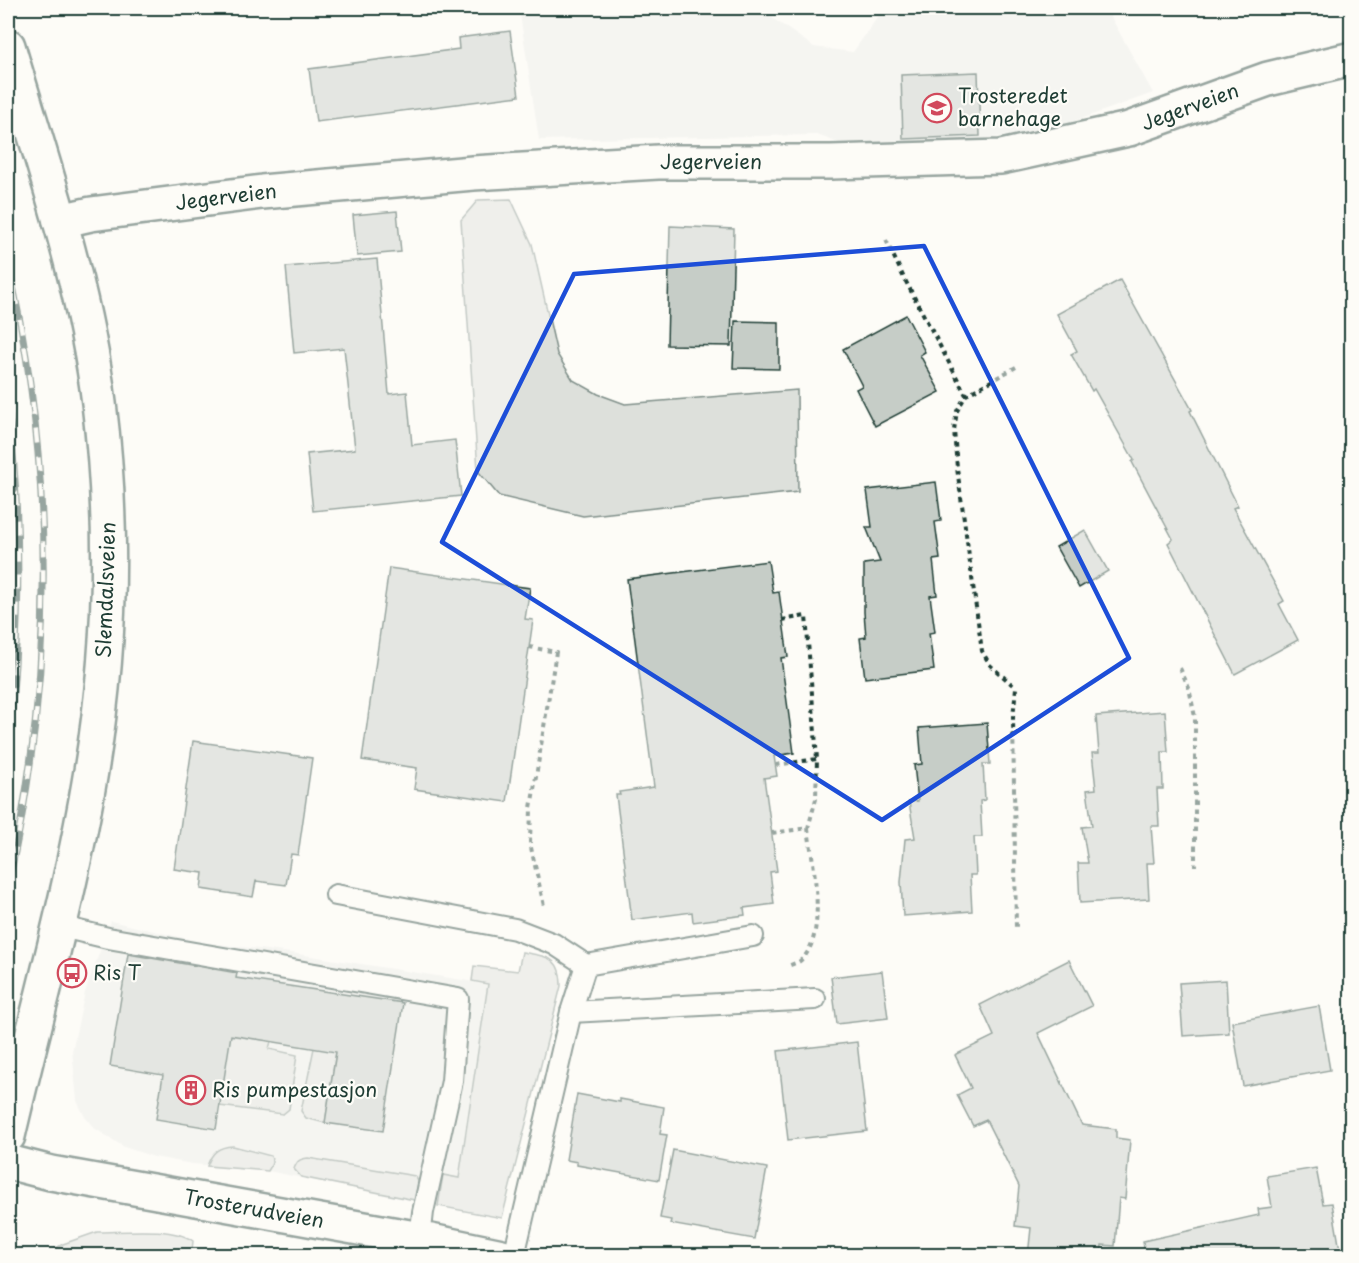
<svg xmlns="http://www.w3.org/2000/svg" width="1359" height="1263" font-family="'Playpen Sans',sans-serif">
  <rect width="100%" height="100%" fill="#fdfcf7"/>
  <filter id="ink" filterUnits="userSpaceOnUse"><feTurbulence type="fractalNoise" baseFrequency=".0167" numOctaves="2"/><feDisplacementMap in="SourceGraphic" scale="12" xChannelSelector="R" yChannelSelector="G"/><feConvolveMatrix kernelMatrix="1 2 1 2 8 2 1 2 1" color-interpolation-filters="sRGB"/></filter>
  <g filter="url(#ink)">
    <g fill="#eceee9">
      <path d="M519,8h239l56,39 39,5 31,-44h222l47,85 -97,35 -64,10 -89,6 -64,-1 -22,-8 -278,5z"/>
      <path d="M111,921l90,21 91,11 196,31 -29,194 -16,-3 -5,31 -170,-35 -76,-7 -38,-7 -30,-10 -30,-19 -9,-11 -8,-16 -5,-50 13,-59z"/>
    </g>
    <g fill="#dde0db" stroke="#7e8e88" stroke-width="1.5">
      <path d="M511,199l21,45 25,110 16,26 25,14 27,10 172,-14 1,102 -215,24 -84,-20 -21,-25 -17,-251 17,-20z"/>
      <path d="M522,952c25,5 39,4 39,34l-59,232 -64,-12 5,-31 16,3 29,-194 -16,-3 2,-15 44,5z"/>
      <path d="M227,1035l44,6 -2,8 28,6 -8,54 -6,5 -63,-8z"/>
      <path d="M314,1048l22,3 -11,72 -19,-5 -5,-7z"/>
      <path d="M233,1146l38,10c2,6 1,9 -3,15l-61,-5c5,-14 11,-19 26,-20z"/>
      <path d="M308,1158l107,18 3,5 -3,19 -114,-23 -7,-8c3,-8 5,-10 14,-11z"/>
      <path d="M97,1232c26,0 75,-6 96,9l-1,9 -4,6 -144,-1 19,-11z"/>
    </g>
    <g fill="#c6cdc7" stroke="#1f3d34" stroke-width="1.5">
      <path d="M510,31l9,65 -203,26 -7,-53 150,-20 -1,-11z"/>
      <path d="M978,72l2,64 -77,3 -2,-64z"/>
      <path d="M397,211l4,41 -44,4 -4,-41z"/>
      <path d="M670,226l64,3 -3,117 -64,-1z"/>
      <path d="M377,259l12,135 18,-2 5,53 43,-5 6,56 -148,15 -6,-57 48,-5 -11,-101 -50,5 -8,-86z"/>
      <path d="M1120,280l72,130 -2,1 48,95 -5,2 51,93 -5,3 19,36 -63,34 -67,-131 5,-4 -41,-77 2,-2 -40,-71 -2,2 -21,-37 6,-3 -20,-37z"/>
      <path d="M906,315l19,37 -5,3 20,37 -65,34 -19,-37 6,-3 -19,-37z"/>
      <path d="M735,321l44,1v47l-46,-1z"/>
      <path d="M936,482l5,39 -6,1 5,37 -7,1 4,35 -7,1 5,36 -6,1 5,37 -69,8 -5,-40 6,-1 -2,-25v-48l16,-2 -14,-35h6l-5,-37z"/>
      <path d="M1085,530l23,41 -29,17 -23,-41z"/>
      <path d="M768,561l5,32 6,-1 9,65 -7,1 13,95 -20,3 3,20 -13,2 13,93 -7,1 4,32 -30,4 1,7 -52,7 -1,-10 -60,8 -16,-125h4l-1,-3 35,-5 -27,-208z"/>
      <path d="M389,568l141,20 -5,31 8,1 -26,182 -93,-13 3,-21 -55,-8z"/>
      <path d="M1165,711l3,41h-6l1,37h-6l2,37h-8l3,37h-7l2,36 -69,4 -2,-40h10l-6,-36 10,-1 -5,-36 9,-1 -4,-36h7l-3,-37z"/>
      <path d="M987,723l3,41h-7l2,36 -5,1 2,36h-8l2,38h-6l2,36 -69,5 -2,-34 4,-43 10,-1 -6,-36 9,-1 -4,-36 8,-1 -3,-36z"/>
      <path d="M193,741l119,17 -14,97 -7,-1 -5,31 -30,-4 -3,16 -52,-8 2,-16 -29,-4z"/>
      <path d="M128,954l109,19 -1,5 167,25 -20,128 -58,-8 11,-71 -105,-17 -15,94 -60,-10 7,-44 -53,-9z"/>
      <path d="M1069,960l23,46 -54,27 44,92 34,4v9l14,2 -5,59 -6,-1 -4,48 -13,-1 -1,11h-73l3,-28 -16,-2 4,-40 -33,-66 -13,6 -16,-31 14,-7 -16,-33 39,-19 -14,-31z"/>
      <path d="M882,971l6,47 -51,6 -6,-47z"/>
      <path d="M1226,980l3,53 -46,3 -4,-53z"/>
      <path d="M1319,1006l11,64 -87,16 -11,-64z"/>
      <path d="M857,1042l10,89 -79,9 -10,-89z"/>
      <path d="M577,1094l43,8v-3l44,8 -4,27 7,1 -8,45 -82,-15v-3l-11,-2z"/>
      <path d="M673,1150l94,18 -13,71 -84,-15 1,-4 -11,-2z"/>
      <path d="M1316,1168l7,36 9,-1 9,53h-196l-2,-15 116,-26 -1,-6 14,-2 -5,-31z"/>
    </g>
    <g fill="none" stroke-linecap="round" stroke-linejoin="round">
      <g stroke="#1f3d34" stroke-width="24">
        <g id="lane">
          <path d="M336,895l179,34 39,15 32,21"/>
          <path d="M58,926l50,12 350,61 -6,82 -29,131 -3,27"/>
          <path d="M571,1012l244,-13"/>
          <path d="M514,1256l57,-244 15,-47 167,-29"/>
        </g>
      </g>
      <g stroke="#1f3d34" stroke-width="38">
        <path id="street" d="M60,221l31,-7 171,-22 211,-19 185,-11h173l170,-5 128,-28 139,-50 84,-20"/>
      </g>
      <g stroke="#1f3d34" stroke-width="38">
        <g id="secondary">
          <path d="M8,46c34,117 76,235 91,357 15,121 12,247 -8,368 -20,123 -55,244 -83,365"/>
          <path d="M8,1162l43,11 375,67 76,16"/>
        </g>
      </g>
      <g stroke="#1f3d34" stroke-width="4" stroke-dasharray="4.5 4.5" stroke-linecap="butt">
        <path d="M886,240l17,36 63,119"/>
        <path d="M1016,367l-50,28 -9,16 -3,19 3,38 25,183 8,14 26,23 -3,29 3,213"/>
        <path d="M782,620l24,-4 11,143"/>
        <path d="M529,647l27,5 -25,156 -1,35 14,63"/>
        <path d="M1180,668l9,20 6,29v149"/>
        <path d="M776,765l41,-6 -1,40 -8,29"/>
        <path d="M772,833l36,-5c4,33 21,107 -7,132 -3,3 -9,4 -13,6"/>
      </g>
      <use href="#lane" stroke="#fdfcf7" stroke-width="20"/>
      <use href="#street" stroke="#fdfcf7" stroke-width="33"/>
      <use href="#secondary" stroke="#fdfcf7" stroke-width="33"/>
      <g stroke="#1f3d34" stroke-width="7">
        <g id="rail">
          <path d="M8,264c47,203 47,416 0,620"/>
          <path d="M8,408c11,85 12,171 7,256 -2,26 -3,53 -7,78"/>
        </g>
      </g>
      <use href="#rail" stroke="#fdfcf7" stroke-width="4.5" stroke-dasharray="14" stroke-linecap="butt"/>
    </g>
  </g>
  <path d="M0 0H1359V1263H0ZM924,246l205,412 -247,162 -440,-278 132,-268z" fill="#fdfcf7" fill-opacity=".55" fill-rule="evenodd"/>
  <path fill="none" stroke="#1d4ed8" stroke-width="4.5" stroke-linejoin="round" d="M924,246l205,412 -247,162 -440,-278 132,-268z"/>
  <defs>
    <g id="school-ring" transform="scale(1.5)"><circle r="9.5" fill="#fdfcf7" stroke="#d1495b" stroke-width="1.5"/><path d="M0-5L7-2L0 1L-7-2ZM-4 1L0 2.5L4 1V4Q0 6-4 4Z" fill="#d1495b"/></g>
    <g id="bus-ring" transform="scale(1.5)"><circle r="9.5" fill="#fdfcf7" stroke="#d1495b" stroke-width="1.5"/><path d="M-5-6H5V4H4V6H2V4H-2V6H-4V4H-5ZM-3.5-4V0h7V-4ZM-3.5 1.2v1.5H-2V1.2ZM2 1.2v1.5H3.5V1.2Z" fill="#d1495b"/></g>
    <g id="building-ring" transform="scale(1.5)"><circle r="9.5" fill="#fdfcf7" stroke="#d1495b" stroke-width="1.5"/><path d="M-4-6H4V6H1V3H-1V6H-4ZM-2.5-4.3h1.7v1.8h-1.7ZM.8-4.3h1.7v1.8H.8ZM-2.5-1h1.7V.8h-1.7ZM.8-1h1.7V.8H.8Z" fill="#d1495b"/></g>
  </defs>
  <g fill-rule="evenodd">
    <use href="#school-ring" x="937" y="108"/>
    <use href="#bus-ring" x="72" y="973"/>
    <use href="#building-ring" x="191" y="1090"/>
  </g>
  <g text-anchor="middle" stroke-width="4.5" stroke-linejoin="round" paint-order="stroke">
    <g font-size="20" fill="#1f3d34" stroke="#fdfcf7" text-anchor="start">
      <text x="958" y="103">Trosteredet<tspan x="958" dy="23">barnehage</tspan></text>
      <text x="93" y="980">Ris T</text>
      <text x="212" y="1097">Ris pumpestasjon</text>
    </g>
    <g font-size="20" fill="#1f3d34" stroke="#fdfcf7">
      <text transform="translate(1190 107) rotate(-20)" y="7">Jegerveien</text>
      <text x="711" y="169">Jegerveien</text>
      <text transform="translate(226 197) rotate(-7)" y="7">Jegerveien</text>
      <text transform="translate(106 590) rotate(-88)" y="7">Slemdalsveien</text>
      <text transform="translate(254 1209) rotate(10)" y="7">Trosterudveien</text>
    </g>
  </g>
  <rect width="1359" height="1263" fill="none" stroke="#fdfcf7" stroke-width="30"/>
  <rect x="15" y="15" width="1329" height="1233" fill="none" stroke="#1f3d34" stroke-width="2" filter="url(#ink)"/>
</svg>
